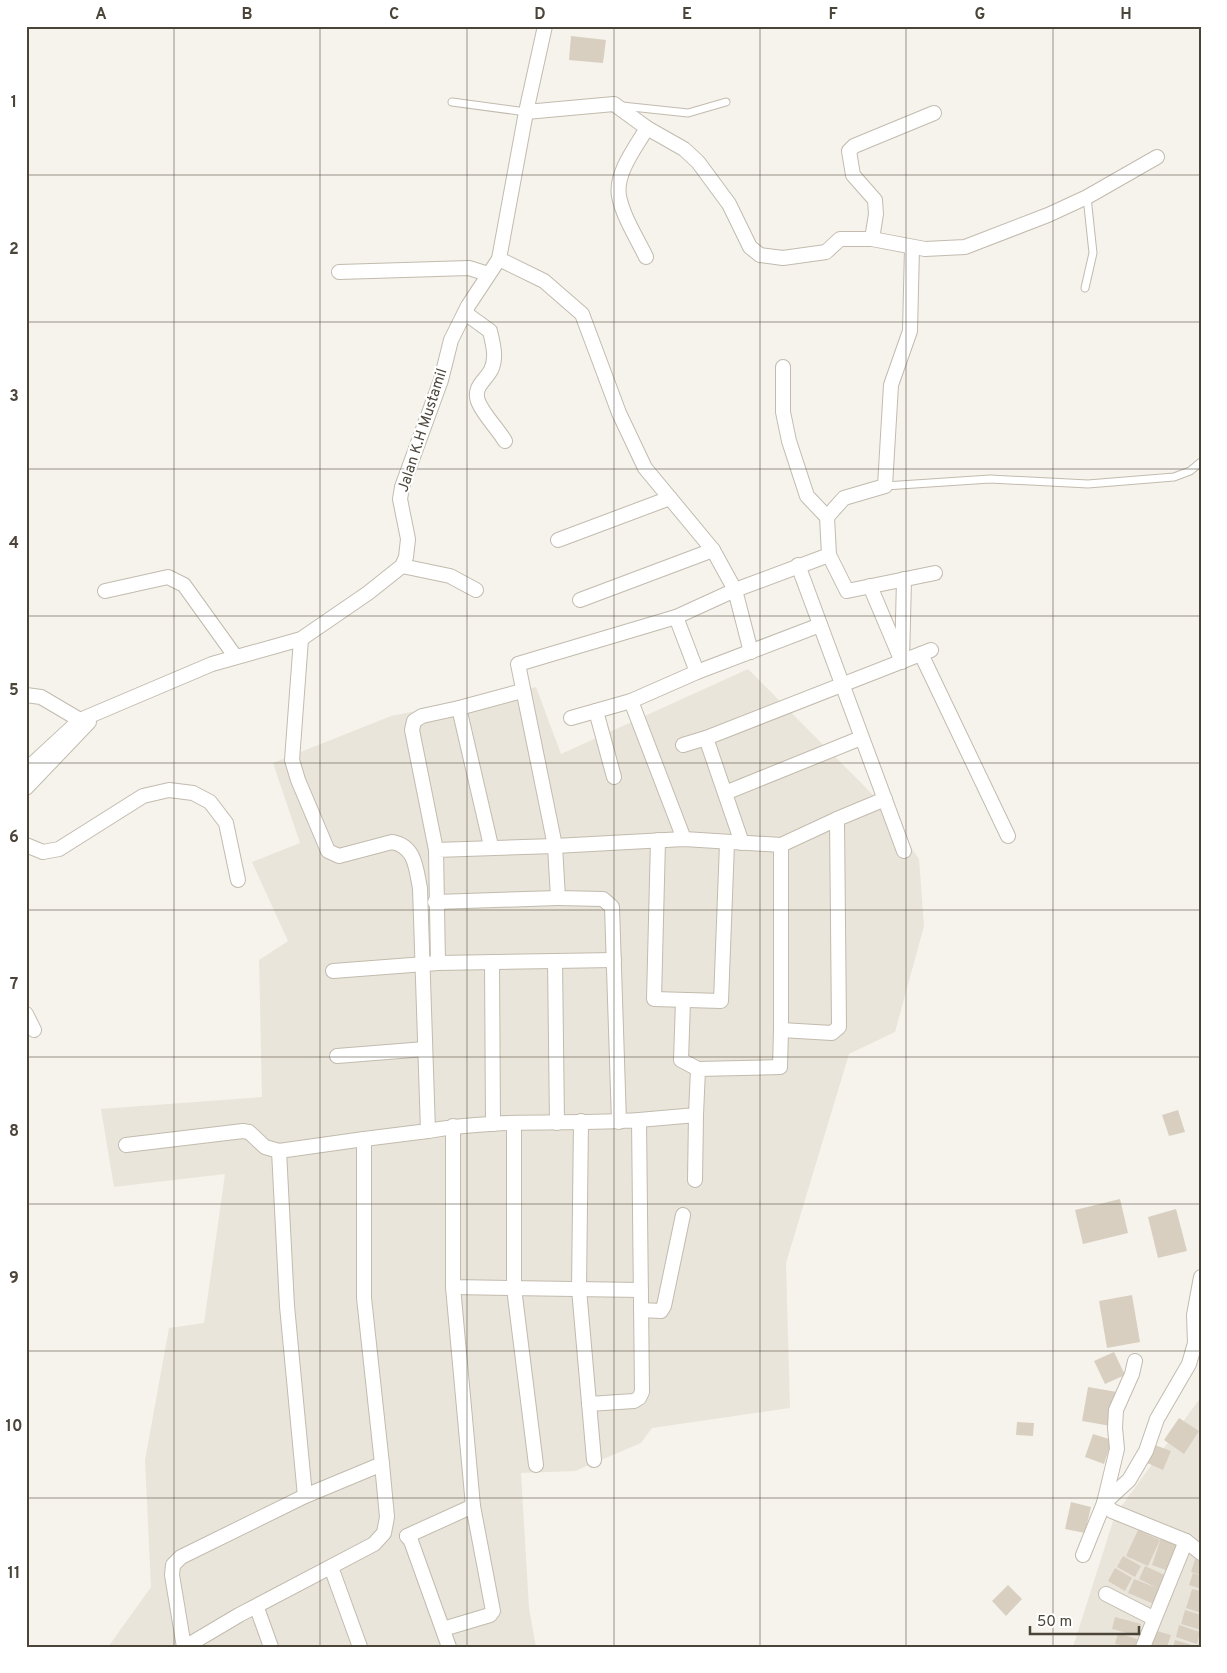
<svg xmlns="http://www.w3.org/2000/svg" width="1227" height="1673" font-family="Overpass,sans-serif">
  <rect width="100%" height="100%" fill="#f6f3ec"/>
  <g fill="#eae5da">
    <path d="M748,669l129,130 42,60 5,67 -29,106 -46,22 -63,209 4,145 -138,20 -11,15 -66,28 -54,2 8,135 7,39h-428l43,-60 -6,-127 24,-132 35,-5 21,-149 -111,13 -13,-78 161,-12 -3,-137 29,-19 -36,-79 48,-19 -27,-80 118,-47 145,-29 25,67z"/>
    <path d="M1201,1397v250h-128l42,-132z"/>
  </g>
  <g fill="#d8cfc1">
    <path d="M571,36l35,4 -3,23 -34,-3z"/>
    <path d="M1178,1110l7,22 -16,4 -7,-21z"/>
    <path d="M1120,1199l8,34 -45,11 -8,-34z"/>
    <path d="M1176,1209l11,42 -29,7 -10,-41z"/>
    <path d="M1132,1295l8,47 -33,6 -8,-47z"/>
    <path d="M1114,1352l11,23 -20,9 -11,-23z"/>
    <path d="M1088,1387l29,5 -6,34 -29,-5z"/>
    <path d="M1179,1418l20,13 -15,23 -20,-14z"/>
    <path d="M1017,1422l17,1 -1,13 -17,-1z"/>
    <path d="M1093,1434l19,6 -8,24 -19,-7z"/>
    <path d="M1152,1444l19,7 -8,19 -18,-8z"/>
    <path d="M1071,1502l20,5 -6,26 -20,-4z"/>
    <path d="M1138,1530l22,10 -12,26 -22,-10z"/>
    <path d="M1161,1538l19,6 -9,28 -19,-7z"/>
    <path d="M1123,1556l18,10 -6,11 -18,-10z"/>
    <path d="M1195,1559l6,2v14l-10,-3z"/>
    <path d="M1145,1566l22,10 -13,28 -26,-11 6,-14 23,9 -18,-9z"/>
    <path d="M1115,1568l17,10 -7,13 -17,-10z"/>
    <path d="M1193,1573l8,3v13l-12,-4z"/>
    <path d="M1008,1585l14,14 -16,17 -14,-15z"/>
    <path d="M1192,1589l9,2v22l-15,-5z"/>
    <path d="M1185,1610l16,5v15l-20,-6z"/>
    <path d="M1115,1617l26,7 -3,12 -26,-7z"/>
    <path d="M1179,1625l21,7 -3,12 -21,-7z"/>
    <path d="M1157,1631l14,4 -4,12 -15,-2z"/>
    <path d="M1118,1633l19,6 -2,8 -20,-3z"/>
    <path d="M1175,1640l20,6v1h-22z"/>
  </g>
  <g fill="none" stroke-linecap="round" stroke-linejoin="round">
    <g stroke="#c2bbae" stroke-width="9">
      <g id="service">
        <path d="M452,102l74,10"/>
        <path d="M622,106l66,7 38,-11"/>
        <path d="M1085,288l8,-35 -6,-56"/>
        <path d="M885,486l105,-7 98,5 86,-7 16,-6 11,-9"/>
      </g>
    </g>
    <g stroke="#c2bbae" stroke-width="16">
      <g id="minor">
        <path d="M526,112l88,-8 33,24 37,21 14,13 31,42 21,43 10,8 23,3 43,-6 14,-13h32l53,10 40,-2 83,-32 39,-18 70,-40"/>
        <path d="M872,239l4,-25 -1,-14 -22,-25 -4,-24 5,-5 80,-33"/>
        <path d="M646,257c-9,-19 -23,-40 -27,-61 -4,-23 17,-49 28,-68"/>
        <path d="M499,259l45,22 38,33 37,99 26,55 68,82 22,40 16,62"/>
        <path d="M339,272l130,-4 19,6"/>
        <path d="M465,313l25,18c3,13 7,27 1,39 -6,11 -18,17 -13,31 4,12 20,28 27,40"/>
        <path d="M783,367v45l6,29 18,55 20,21"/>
        <path d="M558,540l112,-42"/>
        <path d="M829,555l18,36 88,-18"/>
        <path d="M798,565l106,286"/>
        <path d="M402,566l48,10 26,14"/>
        <path d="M870,586l30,71"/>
        <path d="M105,591l63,-14 16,8 51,71"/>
        <path d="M580,600l133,-50"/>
        <path d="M676,617l21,55 -66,29 53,138"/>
        <path d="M301,639l-9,121 6,20 30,71 11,5 53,-14c24,4 24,28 28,46l8,243 -64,8v159l18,166"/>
        <path d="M921,654l87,182"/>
        <path d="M902,662l2,-83"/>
        <path d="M697,672l123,-47"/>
        <path d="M26,695l15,2 39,23"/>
        <path d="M459,708l32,138"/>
        <path d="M596,711l18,66"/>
        <path d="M571,718l60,-17"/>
        <path d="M706,738l36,105"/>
        <path d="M683,745l23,-7 225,-88"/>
        <path d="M26,770l54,-50 132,-56 89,-25 67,-46 34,-27 4,-9 2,-18 -8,-40 2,-12 39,-107 10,-40 17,-34 31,-47 27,-147 19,-86"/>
        <path d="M26,788l63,-66"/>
        <path d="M725,793l136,-55"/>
        <path d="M837,819l48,-20"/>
        <path d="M658,840l-4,159 67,2 6,-158"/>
        <path d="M26,845l17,7 16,-3 84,-53 26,-6 24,3 17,9 16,21 12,57"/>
        <path d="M781,845v185"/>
        <path d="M436,850l-24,-120 2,-9 8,-5 37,-8 63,-17"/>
        <path d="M435,902l123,-4"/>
        <path d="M555,961l2,162"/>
        <path d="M492,962l1,162"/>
        <path d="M438,963l-2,-113 119,-4 3,52 45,1 9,8 7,215"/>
        <path d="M333,971l105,-8 176,-3"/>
        <path d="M683,1001l-2,59 17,9"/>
        <path d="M26,1014l8,16"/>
        <path d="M337,1056l88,-7"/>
        <path d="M639,1120l57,-5 2,-46 82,-2 1,-37 51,3 7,-6 -2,-208 -56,26 -97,-6 -129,7 -37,-182 158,-47 59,-27 94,-35 -2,-38 17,-19 41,-12 6,-101 19,-54 2,-83"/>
        <path d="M581,1121l-2,168 15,171"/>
        <path d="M514,1123v165l22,177"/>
        <path d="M453,1126v161l188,3"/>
        <path d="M428,1131c69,-13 141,-6 211,-11l3,272 -3,6 -5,3 -45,3"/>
        <path d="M126,1145l117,-14 6,1 16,15 14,4 85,-12"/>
        <path d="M279,1151l8,155 18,190"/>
        <path d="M695,1180l1,-65"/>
        <path d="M453,1287l20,219"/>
        <path d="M641,1310l20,1 3,-5 19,-91"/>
        <path d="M1135,1361l-3,13 -16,36 -1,18 2,21 -13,54 8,8 74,30 15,12"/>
        <path d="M407,1536l66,-30 20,105 -3,4 -47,14"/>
        <path d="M407,1536l4,5 38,106"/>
        <path d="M1083,1555l21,-52 25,-23 17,-29 11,-32 32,-55 6,-21 -1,-28 7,-38"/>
        <path d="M331,1567l29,80"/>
        <path d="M1106,1594l47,24"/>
        <path d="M257,1608l14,39"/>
        <path d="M184,1647l-12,-72 1,-10 8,-8 124,-61 77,-32 5,53 -3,16 -10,11 -135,71 -54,32"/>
        <path d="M1143,1647l43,-106"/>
      </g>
    </g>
    <use href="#service" stroke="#fff" stroke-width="7"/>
    <use href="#minor" stroke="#fff" stroke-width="14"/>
  </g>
  <path fill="none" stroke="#4b4439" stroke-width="1" stroke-opacity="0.55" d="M174,26v1621M320,26v1621M467,26v1621M614,26v1621M760,26v1621M906,26v1621M1053,26v1621M26,175h1175M26,322h1175M26,469h1175M26,616h1175M26,763h1175M26,910h1175M26,1057h1175M26,1204h1175M26,1351h1175M26,1498h1175"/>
  <g text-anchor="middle" stroke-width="4.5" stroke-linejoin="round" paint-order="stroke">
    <g font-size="15" fill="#4b4439" stroke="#fff">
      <text transform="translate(422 430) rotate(-72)" y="5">Jalan K.H Mustamil</text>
    </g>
  </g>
  <rect width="1227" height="1673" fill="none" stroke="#ffffff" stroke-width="55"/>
  <path d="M1030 1626v8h109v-8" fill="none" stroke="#4b4439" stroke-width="2.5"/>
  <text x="1037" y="1626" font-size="15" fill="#4b4439" stroke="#ffffff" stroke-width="4" paint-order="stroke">50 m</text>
  <rect x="28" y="28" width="1172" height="1618" fill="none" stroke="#4b4439" stroke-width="2"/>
  <g font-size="16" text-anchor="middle" font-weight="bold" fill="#4b4439">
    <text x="101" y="19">A</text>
    <text x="247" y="19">B</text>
    <text x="394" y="19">C</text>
    <text x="540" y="19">D</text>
    <text x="687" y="19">E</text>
    <text x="833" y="19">F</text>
    <text x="980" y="19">G</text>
    <text x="1126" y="19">H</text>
    <text x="14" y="107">1</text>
    <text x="14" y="254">2</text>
    <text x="14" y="401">3</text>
    <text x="14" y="548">4</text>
    <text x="14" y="695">5</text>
    <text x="14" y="842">6</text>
    <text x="14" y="989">7</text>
    <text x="14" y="1136">8</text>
    <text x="14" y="1283">9</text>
    <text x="14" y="1431">10</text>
    <text x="14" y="1578">11</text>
  </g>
</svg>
